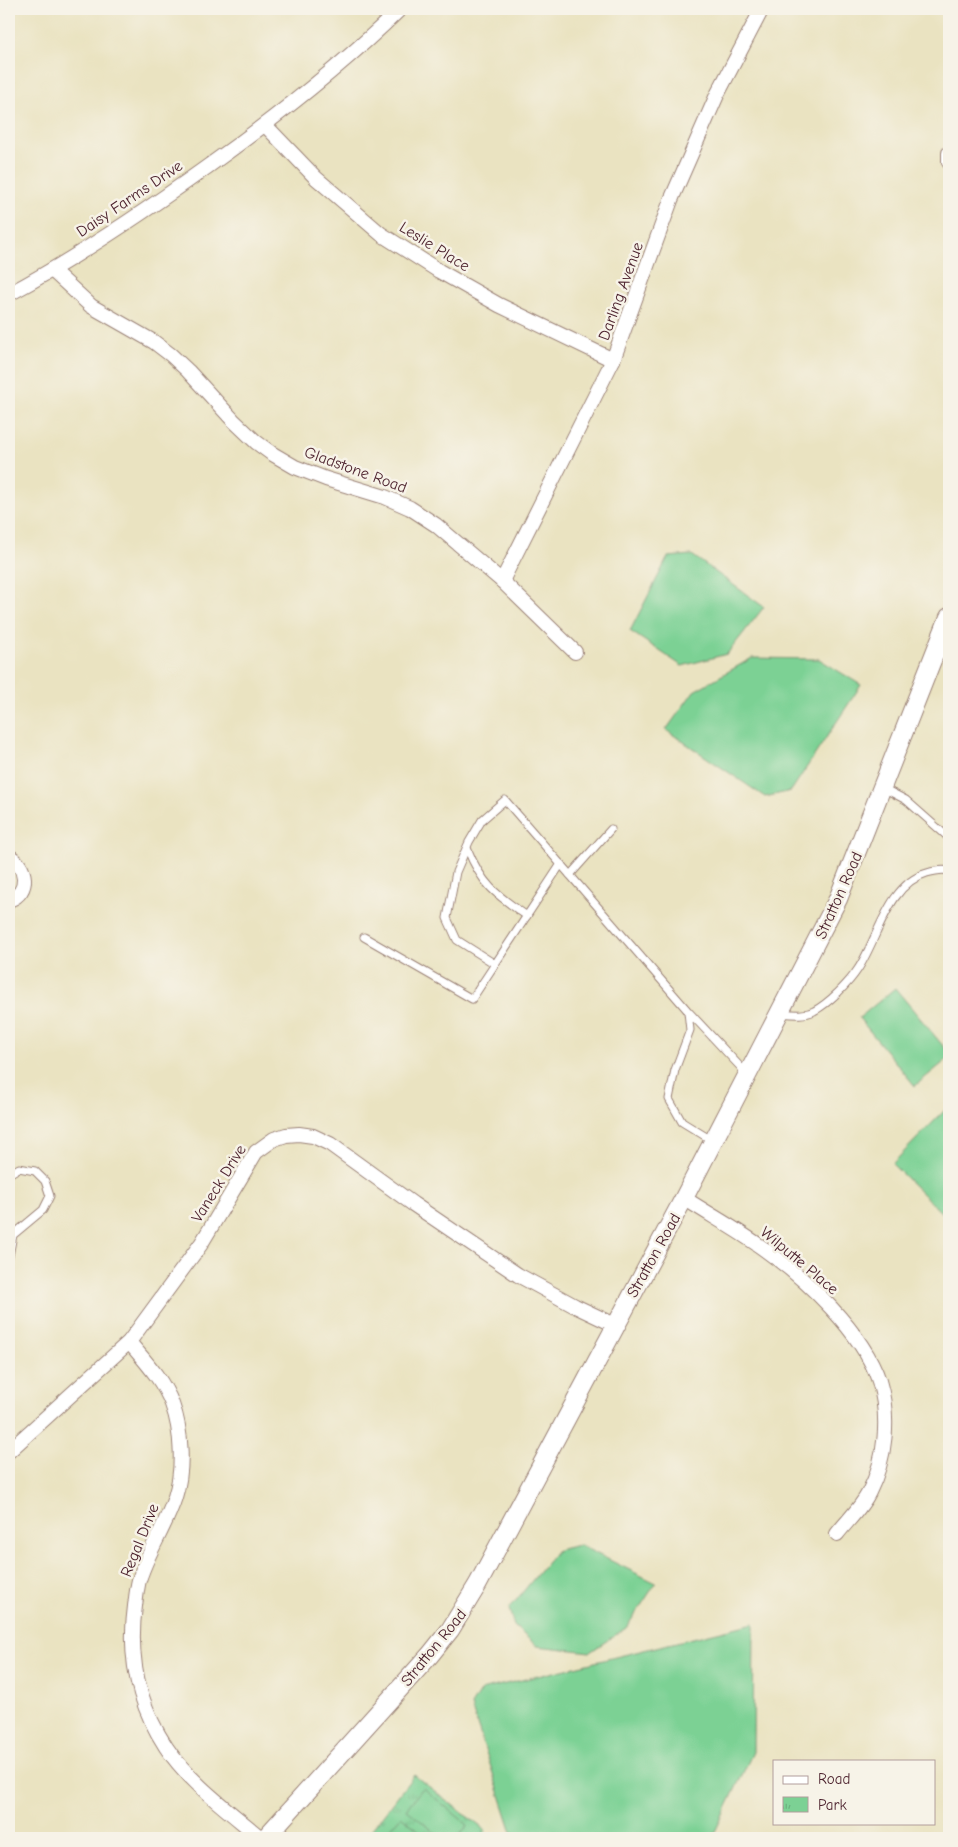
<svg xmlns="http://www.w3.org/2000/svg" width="958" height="1847" font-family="'Comic Neue',sans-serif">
  <defs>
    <pattern id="park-tufts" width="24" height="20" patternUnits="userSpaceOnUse" patternTransform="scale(1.25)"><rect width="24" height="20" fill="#7cd194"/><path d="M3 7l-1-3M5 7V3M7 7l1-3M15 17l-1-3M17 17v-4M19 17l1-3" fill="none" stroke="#6db380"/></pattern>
  </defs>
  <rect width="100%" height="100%" fill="#f7f3e8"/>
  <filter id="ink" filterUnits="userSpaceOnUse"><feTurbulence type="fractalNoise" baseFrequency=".02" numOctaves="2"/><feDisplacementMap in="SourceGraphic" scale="10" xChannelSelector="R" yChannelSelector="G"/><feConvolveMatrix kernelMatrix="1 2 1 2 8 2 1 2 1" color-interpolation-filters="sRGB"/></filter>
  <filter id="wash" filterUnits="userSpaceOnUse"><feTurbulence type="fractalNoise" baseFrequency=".0096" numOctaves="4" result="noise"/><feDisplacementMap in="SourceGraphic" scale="20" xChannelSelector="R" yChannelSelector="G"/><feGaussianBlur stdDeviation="1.12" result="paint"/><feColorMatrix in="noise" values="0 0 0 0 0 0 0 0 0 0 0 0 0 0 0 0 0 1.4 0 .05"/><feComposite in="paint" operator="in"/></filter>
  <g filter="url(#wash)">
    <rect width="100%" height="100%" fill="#eae3c1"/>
    <path fill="url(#park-tufts)" stroke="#637860" d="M414,1775l72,56 -5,7h-116z"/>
    <g fill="#7cd194" stroke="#637860">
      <path d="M692,555l72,52 -37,47 -45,12 -52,-35 38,-74z"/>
      <path d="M752,658l67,1 42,26 -70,106 -26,6 -99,-67 28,-39z"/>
      <path d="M895,988l54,65v5l-34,28 -56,-68z"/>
      <path d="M949,1106v114l-57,-56z"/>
      <path d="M579,1545l77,38 -30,45 -36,24 -53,-6 -23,-20 -5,-17 48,-59z"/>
      <path d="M754,1623l-1,129 -41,86h-198l-43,-132 10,-16z"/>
      <path d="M423,1788l45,37 -11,13h-15l-36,-29z"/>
      <path d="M401,1816l27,22h-42l-2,-2z"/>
    </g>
  </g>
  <g filter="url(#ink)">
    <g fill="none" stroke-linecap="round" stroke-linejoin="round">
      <g stroke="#9a8176" stroke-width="9">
        <g id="service">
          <path d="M883,788l23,12 43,38"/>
          <path d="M467,848c15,37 28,46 60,68"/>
          <path d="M570,875l41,-46"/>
          <path d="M364,937l108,62 89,-135"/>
          <path d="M495,964l-38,-24 -10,-22 9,-46 13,-30 13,-22 23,-20 183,211 59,63"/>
          <path d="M688,1012l2,18 -15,40 -6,29 13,23 31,19"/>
          <path d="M780,1013c11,1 24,3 34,-2 15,-8 35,-28 44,-42 20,-30 30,-85 69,-96 7,-2 15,-4 22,-2"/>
          <path d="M9,1174l10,-6 16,3 10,10 5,15 -7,14 -30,25 -4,21"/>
        </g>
      </g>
      <g stroke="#9a8176" stroke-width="16">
        <g id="minor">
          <path d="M265,125l51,53 65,56 58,37 60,34 114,55"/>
          <path d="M949,153v9"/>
          <path d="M52,270l39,36 63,36 17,13 17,16 45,49 23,22 15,11 24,14 31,12 59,18 25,11 26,17 66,56 73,71"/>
          <path d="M9,294c69,-37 134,-81 198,-127 67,-48 134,-100 193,-158"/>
          <path d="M502,581l111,-221 58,-160 46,-105 45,-86"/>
          <path d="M9,856c18,10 22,36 0,44"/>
          <path d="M684,1198c26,17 54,32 80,51 41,29 99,83 115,132 11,36 7,78 -10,111 -7,15 -22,29 -32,42"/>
          <path d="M129,1342c16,19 34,38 43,62 10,27 12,65 3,93 -9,29 -27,54 -36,83 -2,8 -3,18 -4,26 -7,51 3,98 31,141 23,35 63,64 95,91"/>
          <path d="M9,1451l120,-109 72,-98 55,-92 18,-13 12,-4 13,-1 14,2 17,8 83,60 105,71 57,31 40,19"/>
        </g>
      </g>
      <g stroke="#9a8176" stroke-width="20">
        <path id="tertiary" d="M265,1838l165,-183 20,-25 28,-46 206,-386 154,-299 111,-282"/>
      </g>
      <use href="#service" stroke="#fff" stroke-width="7"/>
      <use href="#minor" stroke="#fff" stroke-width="14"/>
      <use href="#tertiary" stroke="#fff" stroke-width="18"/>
    </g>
  </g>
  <g text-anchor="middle" stroke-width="5" stroke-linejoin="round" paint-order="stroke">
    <g font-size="16" fill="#4a1f2b" stroke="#f7f3e8">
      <text transform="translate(129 198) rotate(-34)" y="6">Daisy Farms Drive</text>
      <text transform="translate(435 246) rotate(32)" y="6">Leslie Place</text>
      <text transform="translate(620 291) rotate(-70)" y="6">Darling Avenue</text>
      <text transform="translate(356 469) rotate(20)" y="6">Gladstone Road</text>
      <text transform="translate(838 895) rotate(-66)" y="6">Stratton Road</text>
      <text transform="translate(218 1183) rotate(-58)" y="6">Vaneck Drive</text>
      <text transform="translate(653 1255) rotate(-61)" y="6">Stratton Road</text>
      <text transform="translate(800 1260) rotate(40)" y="6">Wilputte Place</text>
      <text transform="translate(139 1540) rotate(-68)" y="6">Regal Drive</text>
      <text transform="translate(433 1647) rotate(-51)" y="6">Stratton Road</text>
    </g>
  </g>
  <rect width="958" height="1847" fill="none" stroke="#f7f3e8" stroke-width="30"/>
  <rect x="773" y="1760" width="162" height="65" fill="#f7f3e8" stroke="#b29e9c"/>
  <rect x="783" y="1776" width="25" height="8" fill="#ffffff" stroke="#b29e9c"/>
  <text x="818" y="1784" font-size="15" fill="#4a1f2b">Road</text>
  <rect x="783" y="1797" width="25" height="15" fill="url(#park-tufts)" stroke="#b29e9c"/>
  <text x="818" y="1810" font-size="15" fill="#4a1f2b">Park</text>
</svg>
